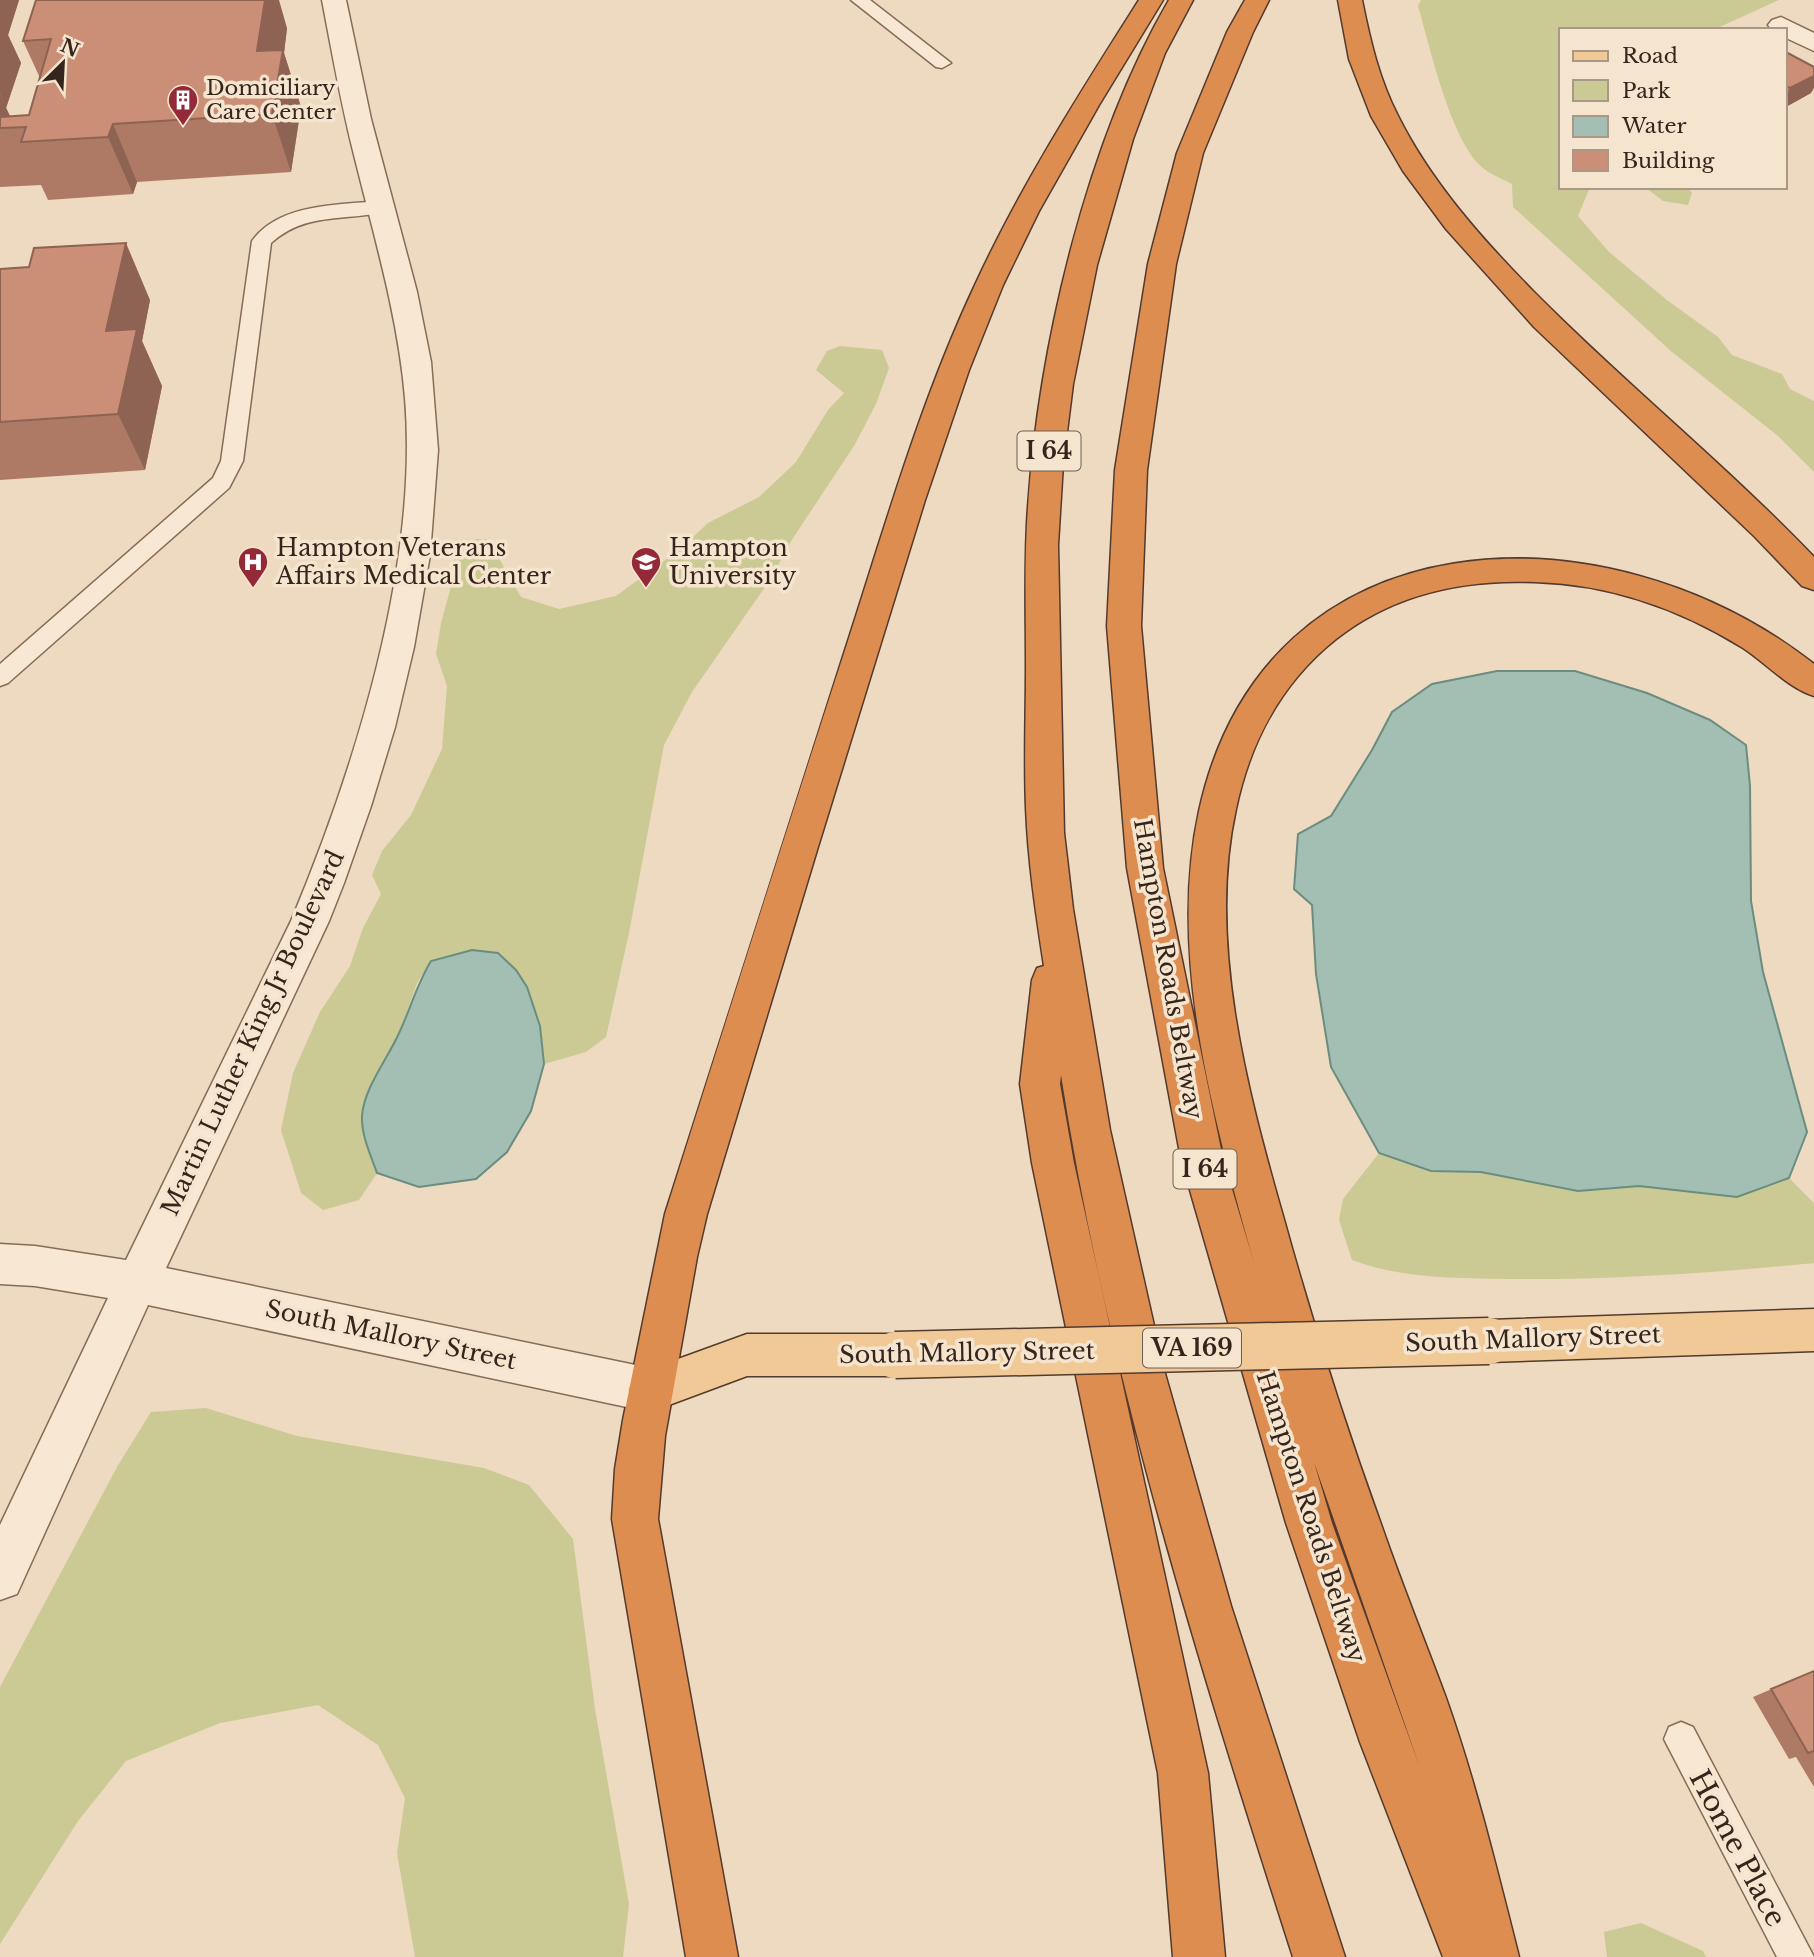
<svg xmlns="http://www.w3.org/2000/svg" width="1814" height="1957" font-family="'Libre Baskerville',serif">
  <rect width="100%" height="100%" fill="#eddac0"/>
  <g fill="#cbca94">
    <path d="M1421,0h358l-66,30h-153v157h30l-12,29 31,36 58,48 51,37 14,18 50,19 8,15 24,12v71l-36,-36 -106,-84 -159,-145 -1,-23c-9,-5 -21,-9 -29,-16 -32,-26 -53,-121 -65,-162z"/>
    <path d="M1645,187h42l5,6 -4,12 -25,-4z"/>
    <path d="M840,346l42,4 7,18 -13,36 -22,42 -61,92 -23,42 -78,112 -28,53 -35,188 -23,104 -20,15 -42,12 -4,-38 -68,-76 -41,11 -14,22 -17,49 -25,45 -9,64 11,32 -18,27 -36,10 -22,-17 -20,-63 12,-57 27,-61 30,-46 13,-38 18,-34 -9,-19 10,-24 29,-36 31,-66 5,-63 -11,-32 5,-31 12,-44 2,-39 33,-1 33,58 38,12 57,-13 63,-46 29,-27 51,-26 37,-35 32,-52 16,-17 -28,-23 11,-19z"/>
    <path d="M1379,1153l52,18 50,1 97,19 61,-5 98,11 52,-19 25,25v60c-101,10 -202,17 -304,16 -53,-1 -108,0 -158,-19l-13,-40 4,-21z"/>
    <path d="M206,1408l91,28 187,32 45,17 44,54 22,170 34,195 -6,53h-208l-18,-104 8,-55 -27,-53 -60,-40 -98,18 -94,38 -48,60 -78,123v-257l117,-220 34,-55z"/>
    <path d="M1641,1923l62,28 3,6h-99l-3,-25z"/>
  </g>
  <g fill="#a3bfb3" stroke="#6a8d80" stroke-width="2">
    <path d="M1497,671h78l72,22 63,27 36,25 4,41 1,115 12,71 44,160 -18,46 -52,19 -98,-11 -61,5 -97,-19 -50,-1 -52,-18 -48,-86 -15,-93 -4,-69 -18,-16 4,-55 33,-18 41,-66 20,-38 40,-28z"/>
    <path d="M472,950l26,3 18,17 11,17 13,39 4,38 -13,47 -24,41 -31,27 -57,8 -42,-14c-6,-17 -16,-38 -15,-57 2,-29 27,-59 38,-85 11,-24 17,-47 31,-70z"/>
  </g>
  <g fill="none" stroke-linecap="round" stroke-linejoin="round">
    <g stroke="#866b58" stroke-width="3">
      <g id="service">
        <path d="M851,0h19l81,63 -9,5 -6,-1z"/>
        <path d="M381,201l7,2 2,4 -2,4c-42,11 -82,0 -117,32l-28,218 -14,27 -221,195 -8,3v-22l213,-186 8,-17 31,-220c27,-38 87,-36 129,-40z"/>
        <path d="M1681,1722l12,5 121,230h-37l-113,-218 5,-12z"/>
      </g>
    </g>
    <g stroke="#866b58" stroke-width="3">
      <g id="minor">
        <path d="M322,0h24l25,119 46,173 14,70 7,88 -8,105 -16,92 -19,80 -24,79 -27,77 -15,38 -163,347 484,100 16,7 6,15 -6,15 -16,7 -502,-107 -131,289 -17,6v-75l108,-227 -73,-12 -35,-2v-40l35,2 91,14 165,-339c64,-153 128,-356 114,-523 -7,-82 -31,-162 -51,-243 -13,-51 -22,-103 -32,-155z"/>
        <path d="M1781,17l33,16v18l-30,-14v-7h-12l-4,-5 4,-5z"/>
      </g>
    </g>
    <g stroke="#533a2d" stroke-width="3">
      <g id="primary">
        <path d="M1814,1309v42l-325,11 -15,-6 -7,-15 7,-15 15,-6z"/>
        <path d="M747,1334h148l15,6 7,15 -7,15 -15,6h-148l-97,36 -16,-7 -6,-15 6,-15z"/>
      </g>
    </g>
    <g stroke="#533a2d" stroke-width="3">
      <g id="motorway">
        <path d="M1139,0h24l-64,105 -60,106 -36,74 -34,85 -44,130 -108,350 -110,364 -10,43 -32,179 -7,83 80,438h-52l-74,-438 3,-50 8,-49 42,-206c60,-190 120,-380 182,-570 39,-121 74,-244 128,-359 46,-100 105,-192 164,-285z"/>
        <path d="M1169,0h24l-28,53 -32,86 -36,126 -24,119 -10,80 -5,81 6,288 9,76 37,221 54,240 67,236 114,351h-52c-93,-290 -185,-581 -232,-882l-1,9 14,79 134,610 17,184h-52l-15,-184 -126,-610 -12,-79 12,-104 5,-12 7,-2c-8,-52 -16,-105 -18,-158 -2,-47 0,-95 0,-143 0,-53 -2,-105 2,-158 11,-162 59,-366 141,-507z"/>
        <path d="M1245,0h24l-16,32 -50,121 -27,111 -29,206 -6,156 22,242 60,291 32,107c-40,-142 -88,-308 -56,-455 66,-302 409,-309 615,-147v32c-26,-8 -48,-33 -71,-48 -63,-39 -134,-64 -208,-66 -72,-3 -142,12 -199,57 -54,43 -86,103 -100,170 -29,131 11,281 47,407 29,105 62,209 99,311 20,58 43,114 64,171 30,85 51,172 73,259h-76l-83,-215 -74,-219 -105,-364 -54,-291 -20,-242 8,-156 33,-206 29,-111 50,-121zM1314,1462l106,306 -88,-245z"/>
        <path d="M1338,0h24c8,40 17,79 36,116 33,66 84,123 135,175 91,92 192,173 281,266v33l-12,-4 -48,-50 -220,-209 -88,-98 -43,-58 -32,-55 -22,-57z"/>
      </g>
    </g>
    <use href="#service" fill="#f8e8d3" fill-rule="evenodd"/>
    <use href="#minor" fill="#f8e8d3" fill-rule="evenodd"/>
    <use href="#primary" fill="#f1c997" fill-rule="evenodd"/>
    <use href="#motorway" fill="#dd8d50" fill-rule="evenodd"/>
    <g stroke="#533a2d" stroke-width="49" stroke-linecap="butt">
      <path id="primary-bridge" d="M895,1355l594,-14"/>
    </g>
    <use href="#primary-bridge" stroke="#f1c997" stroke-width="46"/>
  </g>
  <g fill="#af7a65">
    <path d="M0,0h19l-11,35 13,28 -15,45 4,8 19,-1 11,-37 -17,-37 264,-13 -3,25 17,54 -10,65 -154,10 -4,12 -85,6 -7,-15 -41,2z"/>
    <path d="M1784,51l27,42 -27,15z"/>
    <path d="M0,269l150,31 -8,41 20,45 -17,84 -145,10z"/>
    <path d="M1814,1671v116l-18,-30 -7,2 -36,-62z"/>
  </g>
  <g fill="#8e6353">
    <path d="M0,0h19l-11,35 13,28 -15,45 -6,-14z"/>
    <path d="M265,0h14l8,28 -3,25 17,54 -10,65 -19,-58 -15,-63z"/>
    <path d="M1814,76v12l-3,5 -27,15v-7l6,-13z"/>
    <path d="M0,95l15,32 -15,1z"/>
    <path d="M113,124l24,58 -4,12 -25,-57z"/>
    <path d="M126,243l24,57 -8,41 20,45 -17,84 -27,-56 -12,-83z"/>
  </g>
  <g fill="#cb8e76" stroke="#8e6353" stroke-width="2">
    <path d="M36,0h229l-8,51 26,-1 -11,64 -159,10 -5,13 -87,5 5,-15 -26,1v-11l29,-2 22,-76 -28,2z"/>
    <path d="M1784,51l30,16v9l-24,12 -6,-3z"/>
    <path d="M126,243l-20,88 31,-2 -19,85 -118,8v-153l29,-2 5,-19z"/>
    <path d="M1814,1671v80l-6,2 -37,-64z"/>
  </g>
  <defs>
    <g id="building-pin" transform="scale(1.575)"><path d="M0 17L-7.5 6A9.5 9.5 0 1 1 7.5 6Z" fill="#942937" stroke="#f5e5cf"/><path d="M-4-6H4V6H1V3H-1V6H-4ZM-2.5-4.3h1.7v1.8h-1.7ZM.8-4.3h1.7v1.8H.8ZM-2.5-1h1.7V.8h-1.7ZM.8-1h1.7V.8H.8Z" fill="#fff"/></g>
    <g id="hospital-pin" transform="scale(1.575)"><path d="M0 17L-7.5 6A9.5 9.5 0 1 1 7.5 6Z" fill="#942937" stroke="#f5e5cf"/><path d="M-5-5h3v3.5h4V-5h3V5h-3V1.5h-4V5h-3Z" fill="#fff"/></g>
    <g id="university-pin" transform="scale(1.575)"><path d="M0 17L-7.5 6A9.5 9.5 0 1 1 7.5 6Z" fill="#942937" stroke="#f5e5cf"/><path d="M0-5L7-2L0 1L-7-2ZM-4 1L0 2.5L4 1V4Q0 6-4 4Z" fill="#fff"/></g>
  </defs>
  <g fill-rule="evenodd">
    <use href="#building-pin" x="183" y="100"/>
    <use href="#hospital-pin" x="253" y="562"/>
    <use href="#university-pin" x="646" y="562"/>
  </g>
  <g text-anchor="middle" stroke-width="7" stroke-linejoin="round" paint-order="stroke">
    <g font-size="21" fill="#36251c" stroke="#f5e5cf" text-anchor="start">
      <text x="206" y="95">Domiciliary<tspan x="206" dy="24">Care Center</tspan></text>
    </g>
    <g fill="#f5e5cf" stroke="#6f5f52" stroke-width="2">
      <rect x="1017.5" y="431.5" width="63" height="39" rx="5"/>
      <rect x="1173.5" y="1149.5" width="63" height="39" rx="5"/>
      <rect x="1143" y="1328.5" width="98" height="39" rx="5"/>
    </g>
    <g font-size="23" font-weight="bold" fill="#36251c">
      <text x="1049" y="459">I 64</text>
      <text x="1205" y="1177">I 64</text>
      <text x="1192" y="1356">VA 169</text>
    </g>
    <g font-size="24" fill="#36251c" stroke="#f5e5cf" text-anchor="start">
      <text x="276" y="556">Hampton Veterans<tspan x="276" dy="28">Affairs Medical Center</tspan></text>
      <text x="669" y="556">Hampton<tspan x="669" dy="28">University</tspan></text>
    </g>
    <g font-size="24" fill="#36251c" stroke="#f5e5cf">
      <text transform="translate(1168 969) rotate(80)" y="8">Hampton Roads Beltway</text>
      <text transform="translate(253 1033) rotate(-65)" y="8">Martin Luther King Jr Boulevard</text>
      <text transform="translate(391 1335) rotate(12)" y="8">South Mallory Street</text>
      <text transform="translate(1533 1339) rotate(-2)" y="8">South Mallory Street</text>
      <text transform="translate(967 1353) rotate(-1)" y="8">South Mallory Street</text>
      <text transform="translate(1311 1517) rotate(72)" y="8">Hampton Roads Beltway</text>
    </g>
    <g font-size="28" fill="#36251c" stroke="#f5e5cf">
      <text transform="translate(1738 1848) rotate(62)" y="10">Home Place</text>
    </g>
  </g>
  <rect x="1559" y="28" width="228" height="161" fill="#f5e5cf" stroke="#a99887" stroke-width="2"/>
  <rect x="1573" y="51" width="35" height="10" fill="#f1c997" stroke="#a99887" stroke-width="2"/>
  <text x="1622" y="63" font-size="21" fill="#36251c">Road</text>
  <rect x="1573" y="80" width="35" height="21" fill="#cbca94" stroke="#a99887" stroke-width="2"/>
  <text x="1622" y="98" font-size="21" fill="#36251c">Park</text>
  <rect x="1573" y="116" width="35" height="21" fill="#a3bfb3" stroke="#a99887" stroke-width="2"/>
  <text x="1622" y="133" font-size="21" fill="#36251c">Water</text>
  <rect x="1573" y="150" width="35" height="21" fill="#cb8e76" stroke="#a99887" stroke-width="2"/>
  <text x="1622" y="168" font-size="21" fill="#36251c">Building</text>
  <g transform="translate(63 63) rotate(24)" stroke="#f5e5cf" stroke-width="5" paint-order="stroke">
  <path d="M0-5L12 26L0 18L-12 26Z" fill="#36251c"/>
  <text y="-10" font-size="19" font-weight="bold" text-anchor="middle" fill="#36251c">N</text>
  </g>
</svg>
